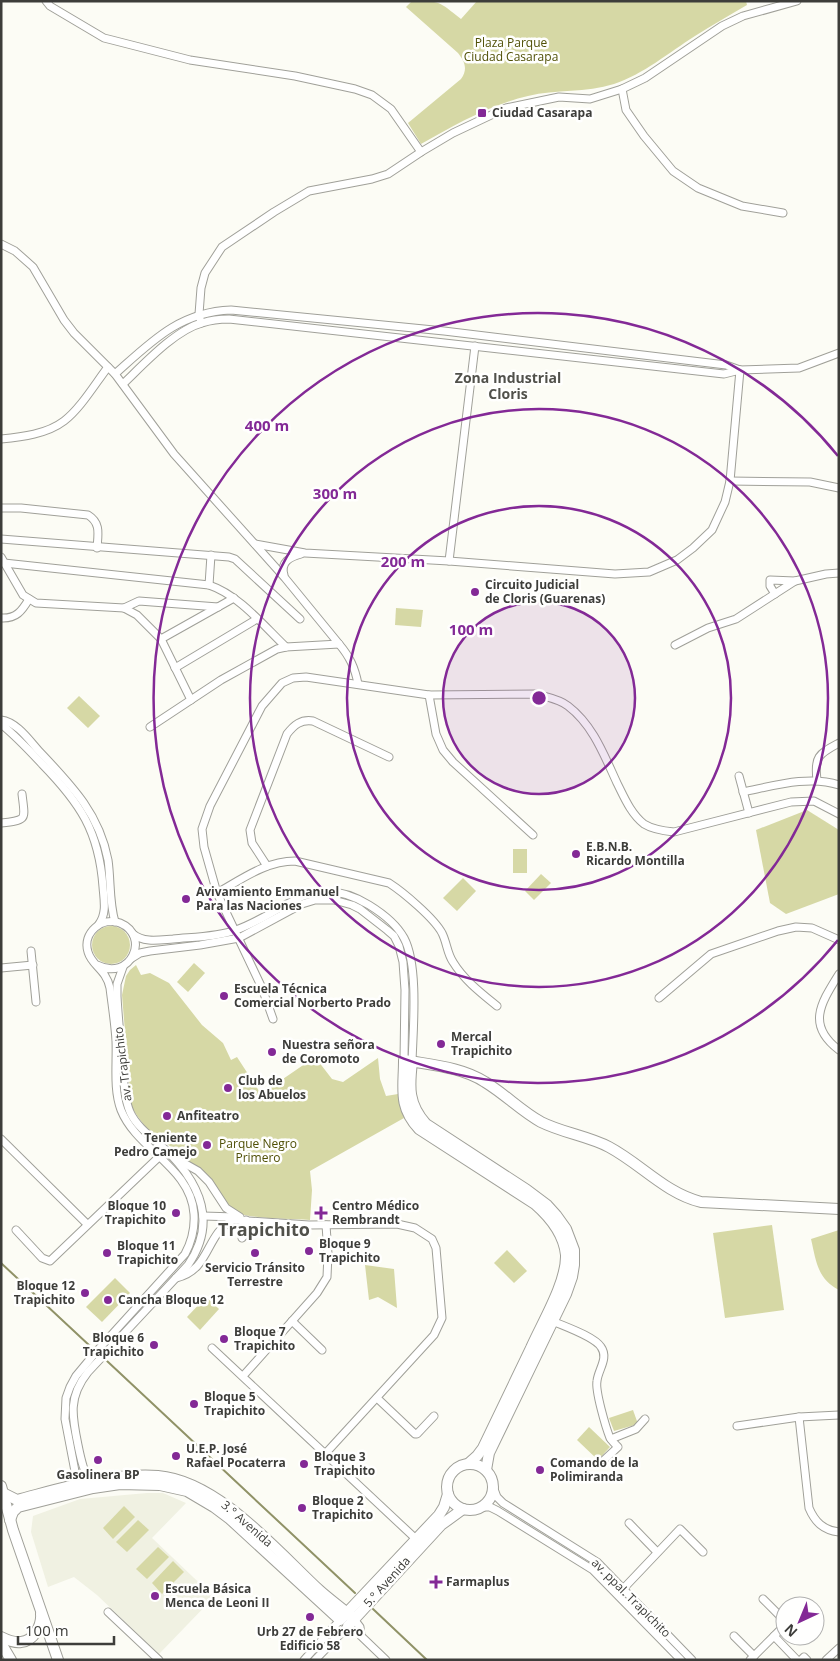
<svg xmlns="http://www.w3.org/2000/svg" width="840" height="1661" font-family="'Open Sans',sans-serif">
  <rect width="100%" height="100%" fill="#fcfcf5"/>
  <path fill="#f0f1e2" d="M147,1493h16l23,10 -34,35 62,59 -55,57 -62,-59 -23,-18 -26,10 -17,-55 2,-16 47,-17z"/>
  <g fill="#d6d8a5">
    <path d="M412,1c29,0 26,0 49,18l16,-18h269l1,4c-17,10 -35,20 -52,31 -27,17 -51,38 -81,48 -28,9 -58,5 -86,12 -39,9 -73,29 -107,48l-13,-21 53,-44c7,-10 4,-17 -3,-26l-52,-46z"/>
    <path d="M396,608l27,2 -2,17 -26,-2z"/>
    <path d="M79,696l21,20 -12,12 -21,-20z"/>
    <path d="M807,810l32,20v64l-53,20 -16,-11 -14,-73z"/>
    <rect x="513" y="849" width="14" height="24"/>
    <path d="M541,874l10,9 -17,17 -9,-9z"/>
    <path d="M463,878l13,13 -19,20 -14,-13z"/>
    <circle cx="111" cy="945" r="19"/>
    <path d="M194,963l11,10 -17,19 -11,-10z"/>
    <path d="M136,965l5,10 9,-2 19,10 33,42 21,18 8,17 6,-3 24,37 54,-37 17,22 11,3 35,-24 2,21 6,17 12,-2 6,24 -94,53 2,19 -2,30c-24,-2 -57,0 -78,-9 -13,-15 -24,-31 -38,-45 -23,-24 -47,-28 -63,-61l-9,-110 4,-19 4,-6z"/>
    <path d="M772,1225l12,85 -59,8 -12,-85z"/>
    <path d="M839,1230v60c-22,-11 -23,-30 -28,-51z"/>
    <path d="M507,1250l20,21 -13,12 -20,-20z"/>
    <path d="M365,1265l29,4 3,39 -19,-11 -9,3z"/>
    <path d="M115,1278l15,15 -28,29 -16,-15z"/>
    <path d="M206,1297l13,12 -19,21 -13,-13z"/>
    <path d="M633,1410l5,14 -24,7 -5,-13z"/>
    <path d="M589,1427l21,20 -12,13 -21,-20z"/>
    <path d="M124,1506l11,11 -22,22 -10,-11z"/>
    <path d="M138,1520l11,10 -22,22 -11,-10z"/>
    <path d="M158,1547l11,10 -22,22 -11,-10z"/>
    <path d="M173,1561l11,11 -22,22 -10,-11z"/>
  </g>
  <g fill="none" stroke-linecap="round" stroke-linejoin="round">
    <g stroke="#909267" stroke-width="2">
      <path d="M1,1263l89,83"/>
      <path d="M107,1361l248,232"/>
      <path d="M373,1609l54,51"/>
    </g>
    <g stroke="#a0a099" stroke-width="9">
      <g id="street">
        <path d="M46,1l4,5 54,32 8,2 78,20 105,16 60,13 17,6 19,14 30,43"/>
        <path d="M622,89l4,21 18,26 29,35 25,17 44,18 41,7"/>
        <path d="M1,244l14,7 18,16 31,53 10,13 41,41 59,80 111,124 54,66c11,13 16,24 19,40"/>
        <path d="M201,323l-2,-9 2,-26 4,-15 17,-26 52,-35 35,-21 63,-12 16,-5 33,-22 32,-19 53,-25 53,-11 31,2 32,-10 23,-11 77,-52 21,-10 54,-15"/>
        <path d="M115,374c36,-32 64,-62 116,-64l213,21 282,34 14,5"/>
        <path d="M123,384c20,-19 52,-54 79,-61 9,-3 18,-4 27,-4l495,55 16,-4 59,-2 40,-15"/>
        <path d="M1,439c21,-2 46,-5 63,-18 16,-12 31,-37 44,-54"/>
        <path d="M730,481l80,1 29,6"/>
        <path d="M1,508h20l67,7c13,8 10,19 9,33"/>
        <path d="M1,539l228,18 6,2 65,60"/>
        <path d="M255,544l50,9 144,8 166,13 34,-2 28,-12 16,-12 19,-18 13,-28 5,-21 10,-111"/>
        <path d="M1,557l22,38 13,8 88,5 13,7 24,24 30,61"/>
        <path d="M449,561l26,-215"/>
        <path d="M4,563l205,22c30,10 54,40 77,62"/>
        <path d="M284,575c-4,-13 6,-18 17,-21"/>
        <path d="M209,585l2,-30"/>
        <path d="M775,594l-5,-8v-6l25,1 31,-7 13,-1"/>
        <path d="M124,608l15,-7 79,6"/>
        <path d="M1,618c15,1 21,-7 28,-19"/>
        <path d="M161,639l73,-41"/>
        <path d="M675,645l33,-17 28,-9 59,-38"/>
        <path d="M175,668l82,-49"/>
        <path d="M429,695l7,39 7,16 10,12 80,73"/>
        <path d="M1,720c16,2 28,20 38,31 32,34 60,62 69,109 3,21 1,42 7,62"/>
        <path d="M1,724c15,12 28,26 41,40 38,39 57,67 61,123 1,13 4,26 -4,37"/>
        <path d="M150,727l71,-47 56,-31 9,-2 53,-3"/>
        <path d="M739,776l10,37"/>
        <path d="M817,780c-3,-24 2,-26 22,-37"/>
        <path d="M743,792c30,-6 66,-17 96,-7"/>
        <path d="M1,823c27,-3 24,-3 21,-29"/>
        <path d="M267,866l-15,-23 -2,-13 37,-96c7,-9 14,-15 26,-13l76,36"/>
        <path d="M217,893c25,-14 49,-32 78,-32l94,22c14,9 45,35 53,50 5,10 5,20 11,29 11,18 28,31 44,44"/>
        <path d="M133,934c11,9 26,6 40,5 20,-2 44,-2 63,-9 51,-18 75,-60 133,-25 13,8 28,20 35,33 15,28 9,92 8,124"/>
        <path d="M31,951l5,51"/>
        <path d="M132,958l8,-5 10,-2 50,-6 39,-7 63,-34 13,-4h19l18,5 8,4 27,21 7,6 5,10 4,16 2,28 -1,70"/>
        <path d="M1,968l32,-3"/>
        <path d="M839,974c-18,29 -33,51 0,76"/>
        <path d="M659,998l52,-44 67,-23 18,-4 16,1 27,12"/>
        <path d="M273,1019l-11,-31 -45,-95 -13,-46 -2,-18 8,-23 52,-100 20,-23 11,-5 13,-1 123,18 107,-1c10,3 23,5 32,12 25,19 36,49 49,77 7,14 14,31 27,41 8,5 20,7 30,8l117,-30 23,-1 25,13"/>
        <path d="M1,1139l86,85"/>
        <path d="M175,1158l23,13 11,11 17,26 14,9"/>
        <path d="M203,1216l33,1"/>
        <path d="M16,1230l26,28 8,3 112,-107"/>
        <path d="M242,1238l5,-6 -1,-12"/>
        <path d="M176,1278c35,-8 29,-44 57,-58l76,5 88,-1 18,4 17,11 4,9 6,70 -8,17 -109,119"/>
        <path d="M550,1320c13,6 44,16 51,27 8,11 -3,23 -4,34 -2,10 9,47 13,57 2,3 5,6 8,9l-14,13"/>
        <path d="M292,1321l30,29"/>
        <path d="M212,1348l204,191"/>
        <path d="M243,1376l74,-83 10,-16 1,-23 -2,-29"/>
        <path d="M377,1398l38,36h2l17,-18"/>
        <path d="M799,1417l10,91c6,14 14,22 30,24"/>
        <path d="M737,1426l62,-9 40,-2"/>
        <path d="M611,1439l25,-10 9,-10"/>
        <path d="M92,1486c-8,-13 -11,-26 -14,-41 -6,-29 -10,-48 10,-73l100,-107c27,-39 15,-76 -16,-109 -13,-14 -34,-26 -42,-44 -7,-17 -6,-37 -8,-56 -2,-20 -4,-40 -5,-60v-12l6,-17"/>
        <path d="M78,1487l-13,-68 1,-21 4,-11 6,-11 20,-24 89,-98c7,-13 10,-25 9,-40 -3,-47 -57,-64 -73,-104 -8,-21 -4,-47 -5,-69 -1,-18 -4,-36 -6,-53 -4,-19 -18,-22 -22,-36 -6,-19 14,-36 32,-29 31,13 11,59 -23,42"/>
        <path d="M494,1489l3,8 6,6 94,59 95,98"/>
        <path d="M483,1507h7l8,4 95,59 88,90"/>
        <path d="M629,1523l28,29"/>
        <path d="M623,1589l57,-60 23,23"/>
        <path d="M108,1612l51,48"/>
        <path d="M354,1619l6,8 1,9 25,24"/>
        <path d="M734,1636l20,20"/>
        <path d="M774,1636l23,24"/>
        <path d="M304,1660l36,-40"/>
        <path d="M315,1660l33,-34"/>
        <path d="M750,1660l30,-30 3,-5 -3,-9 -17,-17"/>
        <path d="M801,1660l3,-3 3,3"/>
        <path d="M826,1660l13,-12"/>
      </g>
    </g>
    <g stroke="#a0a099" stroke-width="12">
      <g id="secondary">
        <path d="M412,1062c-3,25 -4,42 14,62l101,66 20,15 9,10 10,14 8,21v15l-2,12 -6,17 -77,159 -3,17"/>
        <circle cx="470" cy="1487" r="23"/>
        <path d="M468,1464l9,-8 6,-8c16,-34 32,-67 48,-100 11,-25 36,-66 35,-93 -2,-21 -15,-37 -31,-51l-116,-75c-21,-23 -15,-40 -15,-69 27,5 58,7 81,22 20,12 36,29 56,40 22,11 47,14 68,25 32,17 56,46 92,55l138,7"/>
        <path d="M1,1486l12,44 45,130"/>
        <path d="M3,1493l14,7c46,-12 92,-27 141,-24 60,5 119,75 161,114 11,10 24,19 35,29"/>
        <path d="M10,1520l3,-8 5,-5 75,-19 27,-4 40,1 27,6 27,16 16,12 110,101 99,-105 5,-8 4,-13"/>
        <path d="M348,1626l93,-101 22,-16"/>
        <path d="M1,1637c6,3 13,6 20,5 13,-1 21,-17 20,-28"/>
        <path d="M1,1643l10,17"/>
      </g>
    </g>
    <use href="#street" stroke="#fff" stroke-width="7"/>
    <use href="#secondary" stroke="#fff" stroke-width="10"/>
  </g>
  <circle cx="539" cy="698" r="96" fill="#832996" fill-opacity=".12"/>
  <g fill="none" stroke="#832996" stroke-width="2.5">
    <circle cx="539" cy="698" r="96"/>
    <circle cx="539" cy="698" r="192"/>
    <circle cx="539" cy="698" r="289"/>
    <path d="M838 940A385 385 0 1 1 838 456"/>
  </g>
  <g fill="#832996" stroke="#fffffe" stroke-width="2">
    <rect x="477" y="108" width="10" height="10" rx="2.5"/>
    <circle cx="475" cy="592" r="5"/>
    <circle cx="576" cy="854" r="5"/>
    <circle cx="186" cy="899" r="5"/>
    <circle cx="224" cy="996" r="5"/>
    <circle cx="441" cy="1044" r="5"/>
    <circle cx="272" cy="1052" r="5"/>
    <circle cx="228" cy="1088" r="5"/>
    <circle cx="167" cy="1116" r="5"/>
    <circle cx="207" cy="1145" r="5"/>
    <circle cx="176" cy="1213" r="5"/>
    <path d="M318.5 1205.5h5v5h5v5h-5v5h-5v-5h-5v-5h5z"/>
    <circle cx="309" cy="1251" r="5"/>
    <circle cx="107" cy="1253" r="5"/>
    <circle cx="255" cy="1253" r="5"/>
    <circle cx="85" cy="1293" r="5"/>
    <circle cx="108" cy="1300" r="5"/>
    <circle cx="224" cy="1339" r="5"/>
    <circle cx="154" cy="1345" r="5"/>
    <circle cx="194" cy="1404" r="5"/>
    <circle cx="176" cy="1456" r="5"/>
    <circle cx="98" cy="1460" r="5"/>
    <circle cx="304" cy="1464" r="5"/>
    <circle cx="540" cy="1470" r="5"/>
    <circle cx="302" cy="1508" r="5"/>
    <path d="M433.5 1574.5h5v5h5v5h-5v5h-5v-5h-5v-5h5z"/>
    <circle cx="155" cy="1596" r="5"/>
    <circle cx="310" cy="1617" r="5"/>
  </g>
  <g text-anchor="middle" stroke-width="5" stroke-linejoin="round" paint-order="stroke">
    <g font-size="12" fill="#505006" stroke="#fffffe">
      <text x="511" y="47">Plaza Parque<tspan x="511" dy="14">Ciudad Casarapa</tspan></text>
      <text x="258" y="1148">Parque Negro<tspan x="258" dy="14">Primero</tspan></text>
    </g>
    <g font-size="12" font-weight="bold" fill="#3d3d3a" stroke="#fffffe" text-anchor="start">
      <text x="492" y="117">Ciudad Casarapa</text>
      <text x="485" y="589">Circuito Judicial<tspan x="485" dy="14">de Cloris (Guarenas)</tspan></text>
      <text x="586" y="851">E.B.N.B.<tspan x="586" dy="14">Ricardo Montilla</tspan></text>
      <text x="196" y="896">Avivamiento Emmanuel<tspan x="196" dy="14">Para las Naciones</tspan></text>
      <text x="234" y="993">Escuela Técnica<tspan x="234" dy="14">Comercial Norberto Prado</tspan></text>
      <text x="451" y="1041">Mercal<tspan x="451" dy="14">Trapichito</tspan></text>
      <text x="282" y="1049">Nuestra señora<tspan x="282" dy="14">de Coromoto</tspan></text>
      <text x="238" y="1085">Club de<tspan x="238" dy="14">los Abuelos</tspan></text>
      <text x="177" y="1120">Anfiteatro</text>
      <text x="197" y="1142" text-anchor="end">Teniente<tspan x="197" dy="14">Pedro Camejo</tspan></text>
      <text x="166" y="1210" text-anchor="end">Bloque 10<tspan x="166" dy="14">Trapichito</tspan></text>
      <text x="332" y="1210">Centro Médico<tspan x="332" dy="14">Rembrandt</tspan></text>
      <text x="319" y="1248">Bloque 9<tspan x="319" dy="14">Trapichito</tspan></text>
      <text x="117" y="1250">Bloque 11<tspan x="117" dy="14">Trapichito</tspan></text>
      <text x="255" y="1272" text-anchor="middle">Servicio Tránsito<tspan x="255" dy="14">Terrestre</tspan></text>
      <text x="75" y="1290" text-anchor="end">Bloque 12<tspan x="75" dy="14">Trapichito</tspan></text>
      <text x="118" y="1304">Cancha Bloque 12</text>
      <text x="234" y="1336">Bloque 7<tspan x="234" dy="14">Trapichito</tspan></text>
      <text x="144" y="1342" text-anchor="end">Bloque 6<tspan x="144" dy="14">Trapichito</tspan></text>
      <text x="204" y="1401">Bloque 5<tspan x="204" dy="14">Trapichito</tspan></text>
      <text x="186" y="1453">U.E.P. José<tspan x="186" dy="14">Rafael Pocaterra</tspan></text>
      <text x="314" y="1461">Bloque 3<tspan x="314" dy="14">Trapichito</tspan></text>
      <text x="550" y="1467">Comando de la<tspan x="550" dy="14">Polimiranda</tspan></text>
      <text x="98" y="1479" text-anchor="middle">Gasolinera BP</text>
      <text x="312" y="1505">Bloque 2<tspan x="312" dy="14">Trapichito</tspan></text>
      <text x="446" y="1586">Farmaplus</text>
      <text x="165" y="1593">Escuela Básica<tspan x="165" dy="14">Menca de Leoni II</tspan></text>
      <text x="310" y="1636" text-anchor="middle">Urb 27 de Febrero<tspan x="310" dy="14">Edificio 58</tspan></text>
    </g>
    <g font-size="12" fill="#3d3d3a" stroke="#fffffe">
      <text transform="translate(123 1064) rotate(-97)" y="4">av. Trapichito</text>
      <text transform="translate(247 1524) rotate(41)" y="4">3.° Avenida</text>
      <text transform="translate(387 1582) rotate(-48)" y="4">5.° Avenida</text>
      <text transform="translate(631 1598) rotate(45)" y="4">av. ppal. Trapichito</text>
    </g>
    <g font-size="14" font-weight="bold" fill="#51514b" stroke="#fffffe">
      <text x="508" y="383">Zona Industrial<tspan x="508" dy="16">Cloris</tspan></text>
    </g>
    <g font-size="18" font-weight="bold" fill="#51514b" stroke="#fffffe">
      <text x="264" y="1236">Trapichito</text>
    </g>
  </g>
  <circle cx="539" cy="698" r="8" fill="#832996" stroke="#fffffe" stroke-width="2.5"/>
  <g font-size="15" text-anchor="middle" font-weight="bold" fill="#832996" stroke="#fffffe" stroke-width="5" stroke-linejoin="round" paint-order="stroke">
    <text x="267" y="431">400 m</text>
    <text x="335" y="499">300 m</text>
    <text x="403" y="567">200 m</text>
    <text x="471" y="635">100 m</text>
  </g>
  <rect width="840" height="1661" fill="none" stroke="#3d3d3a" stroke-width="5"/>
  <g transform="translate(800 1621) rotate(224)"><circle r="24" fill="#fffffe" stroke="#b1b1b0"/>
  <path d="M0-4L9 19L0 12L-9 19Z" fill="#832996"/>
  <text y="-8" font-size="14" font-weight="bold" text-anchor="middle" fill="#3d3d3a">N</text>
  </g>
  <path d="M18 1636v8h96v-8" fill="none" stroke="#3d3d3a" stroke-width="2.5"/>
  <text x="25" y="1636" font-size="15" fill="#3d3d3a" stroke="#fffffe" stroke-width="4" paint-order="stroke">100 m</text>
</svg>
